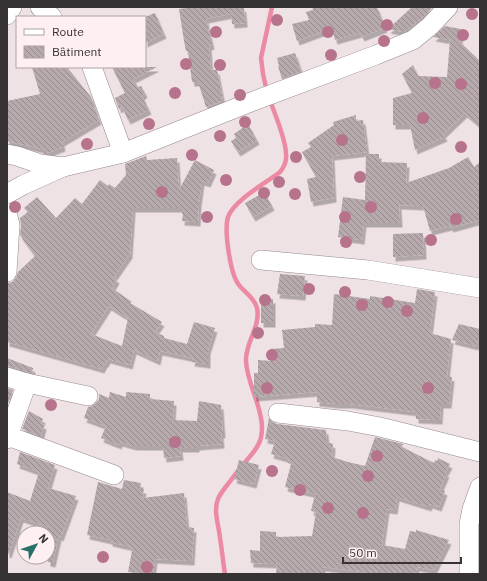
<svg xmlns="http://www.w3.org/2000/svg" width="487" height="581" font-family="'IBM Plex Sans',sans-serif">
  <defs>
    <pattern id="building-back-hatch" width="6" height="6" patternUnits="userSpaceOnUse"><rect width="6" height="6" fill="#b6aaac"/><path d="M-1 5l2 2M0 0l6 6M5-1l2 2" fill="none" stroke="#958b8d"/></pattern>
    <filter id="shadow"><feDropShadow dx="2.5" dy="4.5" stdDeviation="0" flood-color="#0004"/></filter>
  </defs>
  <rect width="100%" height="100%" fill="#efe2e5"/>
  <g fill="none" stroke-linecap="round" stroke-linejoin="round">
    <g stroke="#eb8aa2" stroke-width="4.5">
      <path d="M267,92l-4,-18 -2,-16 11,-51"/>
      <path d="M225,574c-2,-12 -3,-24 -5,-36 -1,-12 -7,-27 -2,-39 2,-5 6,-10 10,-15 6,-8 12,-16 19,-24 4,-5 9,-10 12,-17 3,-5 3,-11 3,-17 -1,-22 -15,-43 -16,-65 -1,-18 15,-35 11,-53 -3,-11 -12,-15 -18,-23 -9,-11 -15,-55 -11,-68 6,-17 38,-34 52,-45 4,-5 7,-11 6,-18 0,-15 -11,-39 -16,-54"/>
    </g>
  </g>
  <g fill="url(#building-back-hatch)" fill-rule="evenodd" filter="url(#shadow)">
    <path d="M194,7h49l1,2 1,14 -13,1 -1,-10 -25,5 6,26 -3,1 2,24h6l6,31 -17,6 -8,-25h-6l-4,-31h-2l-2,-10 -5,-32z"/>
    <path d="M312,7h65l8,21 -23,9 -2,-4 -25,7 -3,-12 -35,13 -5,-17 17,-4 -3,-8 7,-2z"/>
    <path d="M412,7h21l-11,11 -15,12 -4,2 -15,-3z"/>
    <path d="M155,13l9,21 -19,9v-26z"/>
    <path d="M445,26l16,3 -1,13 20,19v65l-15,-13 -22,21 2,3 -30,13 -5,-25h-17v-27l19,-5 -10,-19 11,-9 5,11 29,1 3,-37 -17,-3z"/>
    <path d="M295,53l6,18 -19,8 -4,-13h1l-2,-8z"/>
    <path d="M32,67h35l24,30 8,23 -37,22 1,5 -18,7 -2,-1 -1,-4 -35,-8v-40l33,-7z"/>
    <path d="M112,67h45l-24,12 5,8 3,-1 4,7 -3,3 7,14 -21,10 -6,-13 -3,2 -4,-11 10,-5z"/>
    <path d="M356,115v6l7,-1 4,32 -35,4 2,42 -23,4 -4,-23 9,-2 -14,-25 9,-5 -3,-4 26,-18 -1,-3z"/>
    <path d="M248,124l9,16 -19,12 -7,-11 5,-3 -2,-4z"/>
    <path d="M366,154h13v8l28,1 -1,20 43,-15 19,-11 6,10 6,-5v58l-29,8 -1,-2 -20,5 -7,-25 -24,-1 1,18h-36l-2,17 -24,-3 5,-40 22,3z"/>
    <path d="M146,156l1,4 30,-2 2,32 16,-30 19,10 -6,13 -6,-2 -3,21 -1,20 -16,-1 1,-7h-1v-6h-49l-3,46 -16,23 3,2 -5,9 20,14 -2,1 32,19 -7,10 9,4v2l23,6 7,-22 21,6 -7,22v14l-16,-2 1,-4 -33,-7 -2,10 -24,-11 -4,15 -22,-6 -2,4h-1l-3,6 -95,-27v-59l5,-1 4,-4 2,-6 17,-16 -15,-21 1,-9 -1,-8 8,-6 -4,-4 13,-11 19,21 19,-20 7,6 18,-24 8,6 1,-2 6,4 11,-13 -1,-11zM109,306l19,12 -6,28 -31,-12z"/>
    <path d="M261,194l6,3 5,9 -19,11 -8,-14z"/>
    <path d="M423,233l1,22 -31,2v-23z"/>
    <path d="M280,274l25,2 -2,20 -26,-2z"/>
    <path d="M417,289l18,3 -5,41 21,6 -4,37 5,1 -3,27h-8l-1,16 -24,-1v-7l-66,-8h-13l-20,-2v-10l-63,5v-24h4v-13l13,1 -1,-12 14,-1 -2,-18 33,-3v-3l17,1 2,-31 36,5v-3l45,7z"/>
    <path d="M261,298l12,1v24h-12z"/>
    <path d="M459,324l21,5v6l-4,11 -24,-6z"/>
    <path d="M7,358l26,10 -1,5 -25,-7z"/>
    <path d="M7,388l6,2 -6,16z"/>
    <path d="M110,392l16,5v-5l24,2v5l24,2 -1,19 24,1 2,-20 22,4 2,29h-2l1,10 -25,2v2h-17l1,8 -17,2 -1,-12h-29l-14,-4 -1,3 -18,-7 5,-12 -22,-8 4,-11 4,-1 4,-3 3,-4v-5l10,4z"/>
    <path d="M29,411l14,8 -2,5 3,1 -3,12 -19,-8z"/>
    <path d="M269,418l3,4 5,2 49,6 1,12 6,2 -1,13 16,5 17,4 10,-29 28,7 -1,3 32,16 1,-3 2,1 1,-3 12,6 -5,9h2l-7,16 5,2 -6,16 -9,-3 -1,3 -32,-10 -2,13 -8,-1 -5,36 23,4 5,-18 6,1v-2l33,10 -15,30 -17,-3 -2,7h-52v-2l-40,-5v7h-47l1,-10 -26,-1 -1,-13 10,1v-20l16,1v5l36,-1 4,-24 -5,-1 4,-17 -30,-7 6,-23 -3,-1 1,-4 -18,-5 4,-13 -10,-2z"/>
    <path d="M20,452l35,13 -7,23 28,8 -15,41 -2,-1 -6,27 -5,-1v-35l-27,-9 -12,36 -2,-1v-61l23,9 9,-29 -22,-8z"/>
    <path d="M239,460l20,5 -5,19 -20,-5z"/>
    <path d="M124,480l17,3 -1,6h4l-2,9 42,-5 3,34 7,1 -2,33 -37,-2 -2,15 -25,-2 4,-21h-1l1,-4 -22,-5v-2l-23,-5 11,-53 24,7z"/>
  </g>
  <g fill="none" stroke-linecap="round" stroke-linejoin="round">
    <g stroke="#95898c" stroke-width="20">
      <g id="street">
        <path d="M40,7l12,10"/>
        <path d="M7,15l5,-8"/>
        <path d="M92,67l31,86"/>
        <path d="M7,154l10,2 23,8 23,3 60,-14 128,-51 125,-47 37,-15 17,-14 18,-19"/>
        <path d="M7,194l16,-9 40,-18"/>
        <path d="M7,213l3,12 -3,47"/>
        <path d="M261,260l107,10 112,18"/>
        <path d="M7,377l20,6 61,13"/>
        <path d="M278,413l70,8 32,6 100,25"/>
        <path d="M8,436l106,39"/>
        <path d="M7,439l20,-56"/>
        <path d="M469,574v-50l3,-15 8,-22"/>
      </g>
    </g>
    <use href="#street" stroke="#fff" stroke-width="19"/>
  </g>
  <g fill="#b7728c">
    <circle cx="472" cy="14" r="6"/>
    <circle cx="277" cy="20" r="6"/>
    <circle cx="387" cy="25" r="6"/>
    <circle cx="216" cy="32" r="6"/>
    <circle cx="328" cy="32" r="6"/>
    <circle cx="463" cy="35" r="6"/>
    <circle cx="384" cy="41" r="6"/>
    <circle cx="331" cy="55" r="6"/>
    <circle cx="186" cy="64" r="6"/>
    <circle cx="220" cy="65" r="6"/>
    <circle cx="435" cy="83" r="6"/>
    <circle cx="461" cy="84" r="6"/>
    <circle cx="175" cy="93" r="6"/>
    <circle cx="240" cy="95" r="6"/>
    <circle cx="423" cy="118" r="6"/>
    <circle cx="245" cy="122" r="6"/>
    <circle cx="149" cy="124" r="6"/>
    <circle cx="220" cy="136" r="6"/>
    <circle cx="342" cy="140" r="6"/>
    <circle cx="87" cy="144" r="6"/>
    <circle cx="461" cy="147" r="6"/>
    <circle cx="192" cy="155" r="6"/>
    <circle cx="296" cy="157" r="6"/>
    <circle cx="360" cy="177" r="6"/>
    <circle cx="226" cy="180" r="6"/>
    <circle cx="279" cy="182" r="6"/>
    <circle cx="162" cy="192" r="6"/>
    <circle cx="264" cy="193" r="6"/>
    <circle cx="295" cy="194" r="6"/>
    <circle cx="15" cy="207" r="6"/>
    <circle cx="371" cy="207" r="6"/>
    <circle cx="207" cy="217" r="6"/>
    <circle cx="345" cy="217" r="6"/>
    <circle cx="456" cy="219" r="6"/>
    <circle cx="431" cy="240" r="6"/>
    <circle cx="346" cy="242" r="6"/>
    <circle cx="309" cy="289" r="6"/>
    <circle cx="345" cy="292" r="6"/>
    <circle cx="265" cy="300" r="6"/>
    <circle cx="388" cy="302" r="6"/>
    <circle cx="362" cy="305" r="6"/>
    <circle cx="407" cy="311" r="6"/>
    <circle cx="258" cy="333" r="6"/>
    <circle cx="272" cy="355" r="6"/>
    <circle cx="267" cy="388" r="6"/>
    <circle cx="428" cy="388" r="6"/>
    <circle cx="51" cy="405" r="6"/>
    <circle cx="175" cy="442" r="6"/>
    <circle cx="377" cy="456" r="6"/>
    <circle cx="272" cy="471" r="6"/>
    <circle cx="368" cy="476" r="6"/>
    <circle cx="300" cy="490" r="6"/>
    <circle cx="328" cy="508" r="6"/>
    <circle cx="363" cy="513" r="6"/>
    <circle cx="103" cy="557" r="6"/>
    <circle cx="147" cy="567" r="6"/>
  </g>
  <rect width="487" height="581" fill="none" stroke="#373233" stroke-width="16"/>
  <rect x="16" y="16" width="130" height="52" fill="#fdeff2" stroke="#aea3a6"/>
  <rect x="24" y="29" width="20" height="6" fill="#ffffff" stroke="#aea3a6"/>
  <text x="52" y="36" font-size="12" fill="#373233">Route</text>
  <rect x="24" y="46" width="20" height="12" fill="url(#building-back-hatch)" stroke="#aea3a6"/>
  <text x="52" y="56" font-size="12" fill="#373233">Bâtiment</text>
  <g transform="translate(36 545) rotate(50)"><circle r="19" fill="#fdeff2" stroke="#aea3a6"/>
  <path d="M0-3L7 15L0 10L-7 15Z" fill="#297168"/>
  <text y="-6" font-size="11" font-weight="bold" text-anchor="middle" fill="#373233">N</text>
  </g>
  <path d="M343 557v6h118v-6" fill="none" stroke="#373233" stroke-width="2"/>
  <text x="349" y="557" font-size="12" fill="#373233" stroke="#fdeff2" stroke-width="3" paint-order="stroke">50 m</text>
</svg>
